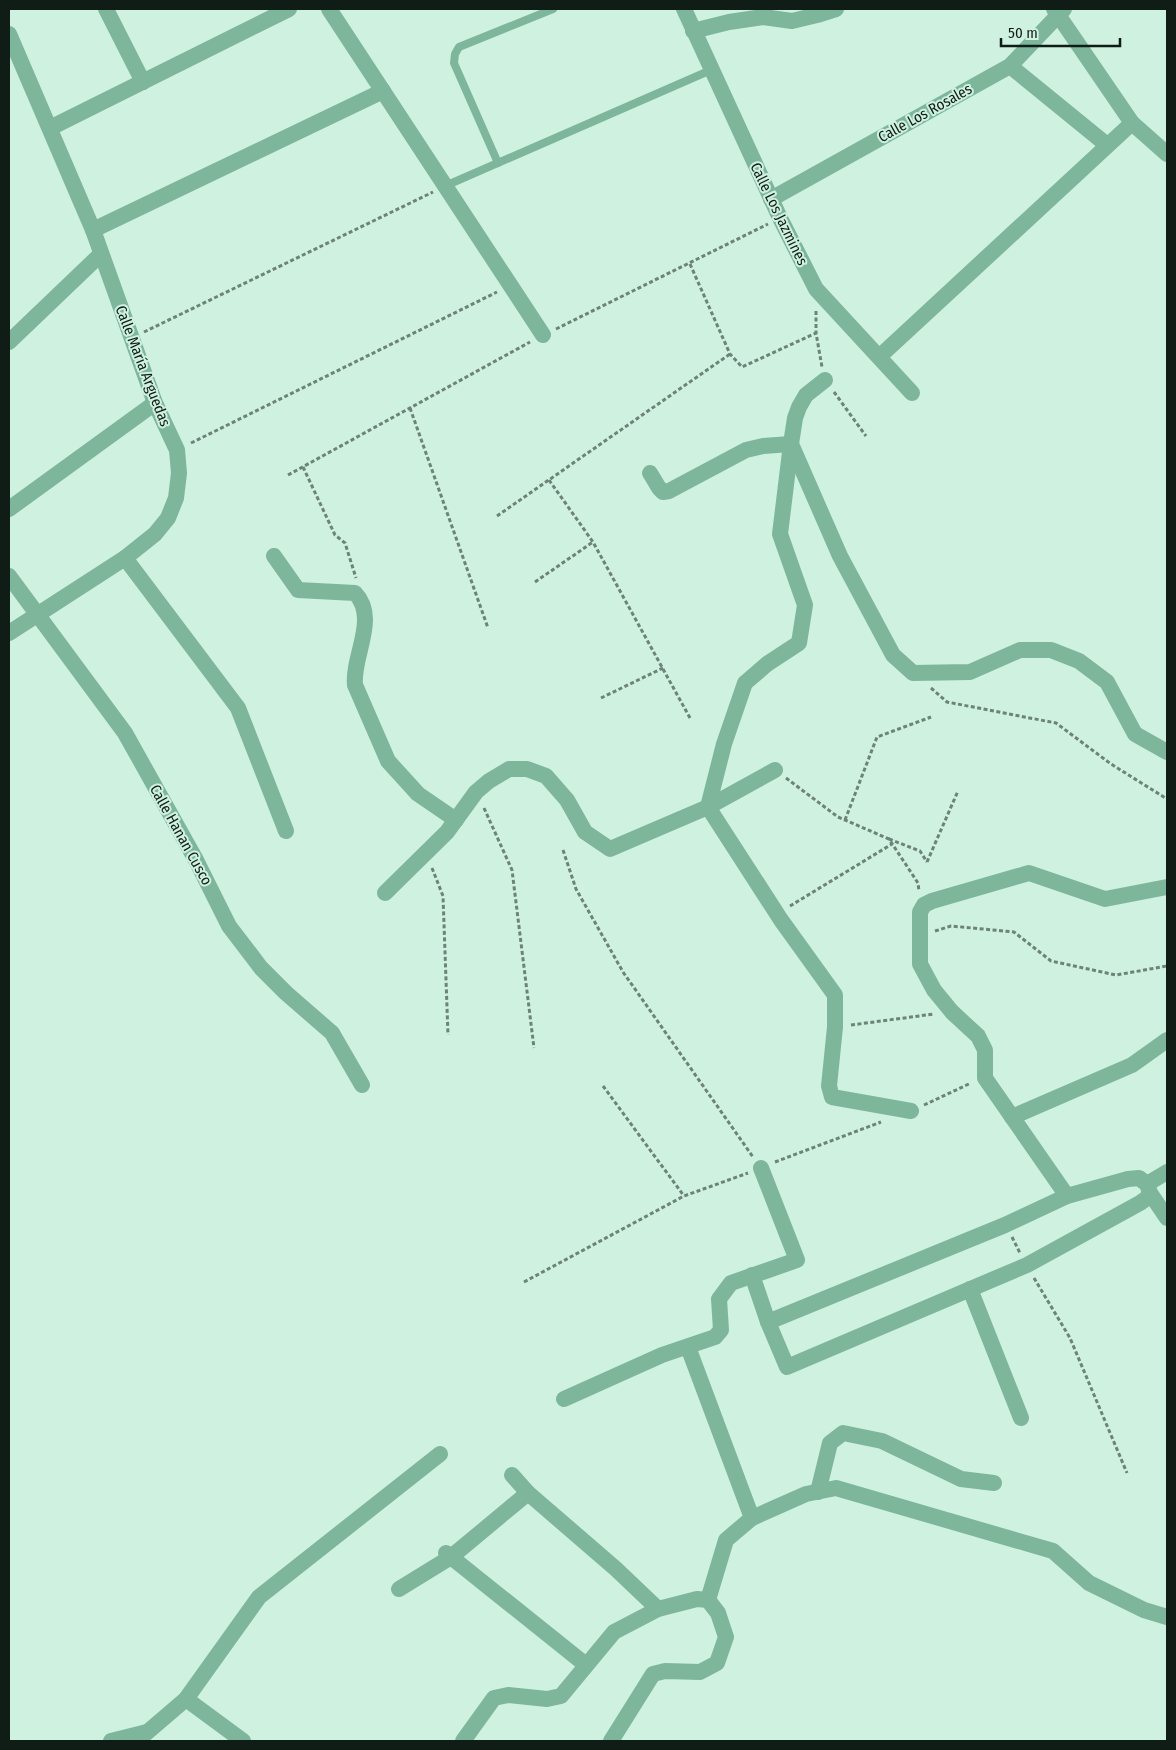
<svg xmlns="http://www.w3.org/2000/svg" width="1176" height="1750" font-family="'Fira Sans Condensed',sans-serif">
  <rect width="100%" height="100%" fill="#cff1e0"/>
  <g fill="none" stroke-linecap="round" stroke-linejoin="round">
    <g stroke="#6d8378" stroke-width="3" stroke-dasharray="4 2.5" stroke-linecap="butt">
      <path d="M690,264l40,90 12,13 74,-34"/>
      <path d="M816,311v22l6,34"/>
      <path d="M556,329l212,-105"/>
      <path d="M144,332l289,-140"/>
      <path d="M834,392l32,44"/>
      <path d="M410,408l78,220"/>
      <path d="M191,443l306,-151"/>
      <path d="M303,467l32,68 10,8 11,35"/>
      <path d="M288,475l242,-133"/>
      <path d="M549,480l44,62 97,176"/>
      <path d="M497,516l233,-162"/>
      <path d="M535,582l58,-40"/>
      <path d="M931,688l16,14 109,21 55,41 56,35"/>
      <path d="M601,698l62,-30"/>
      <path d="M786,778l52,39 51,22 29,44 1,8"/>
      <path d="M484,808l28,62 22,178"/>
      <path d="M845,820l32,-83 54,-20"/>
      <path d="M889,839l31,12 7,11"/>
      <path d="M563,850l13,39 47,83 130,185"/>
      <path d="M927,862l31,-71"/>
      <path d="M432,868l11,28 5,139"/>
      <path d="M790,906l102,-62"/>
      <path d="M935,931l16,-5 63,6 37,29 65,14 51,-9"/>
      <path d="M851,1025l83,-11"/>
      <path d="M603,1086l81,110"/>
      <path d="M924,1105l47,-22"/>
      <path d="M775,1162l106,-40"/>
      <path d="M1012,1237l8,16"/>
      <path d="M1034,1278l36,60 57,135"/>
      <path d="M524,1282l160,-86 64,-23"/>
    </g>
    <g stroke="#7eb69c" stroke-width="8">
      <path d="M498,163l-44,-100 1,-9 4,-7 94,-38"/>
      <path d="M445,186l266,-116"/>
    </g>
    <g stroke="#7eb69c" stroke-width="16">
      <path d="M106,9l37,73"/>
      <path d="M329,9l214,326"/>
      <path d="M684,9l96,209 36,71 96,104"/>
      <path d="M1054,9l78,114 35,31"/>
      <path d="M693,31l36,-9 34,-5 29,4 25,-6 19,-6"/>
      <path d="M9,34l84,196 62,173 22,47 2,23 -3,25 -8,20 -13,16 -30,24 -116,75"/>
      <path d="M1010,66l97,79"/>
      <path d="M50,128l239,-119"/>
      <path d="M771,199l239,-133 54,-57"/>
      <path d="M93,230l290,-139"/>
      <path d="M9,342l92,-88"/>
      <path d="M879,357l253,-234"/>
      <path d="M825,380l-19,15 -7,12 -4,11 -4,26 49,112 53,99 20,18 57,-1 50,-22h31l28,11 28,21 28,52 32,18"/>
      <path d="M9,509l146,-106"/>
      <path d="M274,556l24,34 57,3c24,25 -3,63 0,92l33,76 30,33 38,26"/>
      <path d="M125,558l113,150 48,123"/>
      <path d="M9,576l116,157 71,127 33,66 32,42 25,25 46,40 30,52"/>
      <path d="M775,770l-67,37 73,113 54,75v32l-6,59 3,11 79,14"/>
      <path d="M385,893l62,-61 29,-40 13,-11 20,-12h18l19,7 21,24 18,32 25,17 98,-42 16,-63 21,-61 22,-19 32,-21 6,-38 -25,-71 11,-90 -28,2 -17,4 -77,41 -6,1 -4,-4 -9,-15"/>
      <path d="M1012,1117l120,-52 35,-25"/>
      <path d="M1147,1184l20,-12"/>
      <path d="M1067,1196l-82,-118v-28l-7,-14 -26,-24 -18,-22 -14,-26v-52l4,-7 8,-4 97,-28 76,26 62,-12"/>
      <path d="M752,1275l16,47 19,45 240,-102 113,-62 7,-5 3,-5"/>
      <path d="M970,1289l51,129"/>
      <path d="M768,1322l237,-97 62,-29 61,-17 11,-1 8,6 3,9 17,25"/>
      <path d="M688,1347l64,171"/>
      <path d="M564,1399l98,-44 53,-18 6,-7 -2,-31 12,-16 66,-23 -36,-92"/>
      <path d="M512,1475l16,18 88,76 42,40"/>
      <path d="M818,1492l12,-49 13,-10 39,8 79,38 33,4"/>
      <path d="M446,1553l140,112"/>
      <path d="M399,1589l52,-32 77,-64"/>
      <path d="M708,1600l18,-60 26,-22 54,-24 30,-6 217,63 36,32 55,27 23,7"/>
      <path d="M186,1699l57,42"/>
      <path d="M111,1741l36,-9"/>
      <path d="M137,1741l49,-42 73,-102 181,-143"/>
      <path d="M463,1741l31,-43 14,-3 39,4 14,-3 53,-64 44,-23 39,-10 11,1 10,13 8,24 -9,26 -17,9 -35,-1 -12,3 -42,67"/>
    </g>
  </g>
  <g text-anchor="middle" stroke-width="4" stroke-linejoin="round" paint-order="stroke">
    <g font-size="15" fill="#101c16" stroke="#cff1e0">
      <text transform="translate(925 113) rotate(-29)" y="5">Calle Los Rosales</text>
      <text transform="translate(779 214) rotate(64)" y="5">Calle Los Jazmines</text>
      <text transform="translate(143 366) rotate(69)" y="5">Calle María Arguedas</text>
      <text transform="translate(181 835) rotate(61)" y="5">Calle Hanan Cusco</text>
    </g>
  </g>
  <rect width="1176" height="1750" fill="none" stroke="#101c16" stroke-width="20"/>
  <path d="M1001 38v8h119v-8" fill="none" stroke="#101c16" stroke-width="2.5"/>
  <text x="1008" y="38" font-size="15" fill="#101c16" stroke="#cff1e0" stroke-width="4" paint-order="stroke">50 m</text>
</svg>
